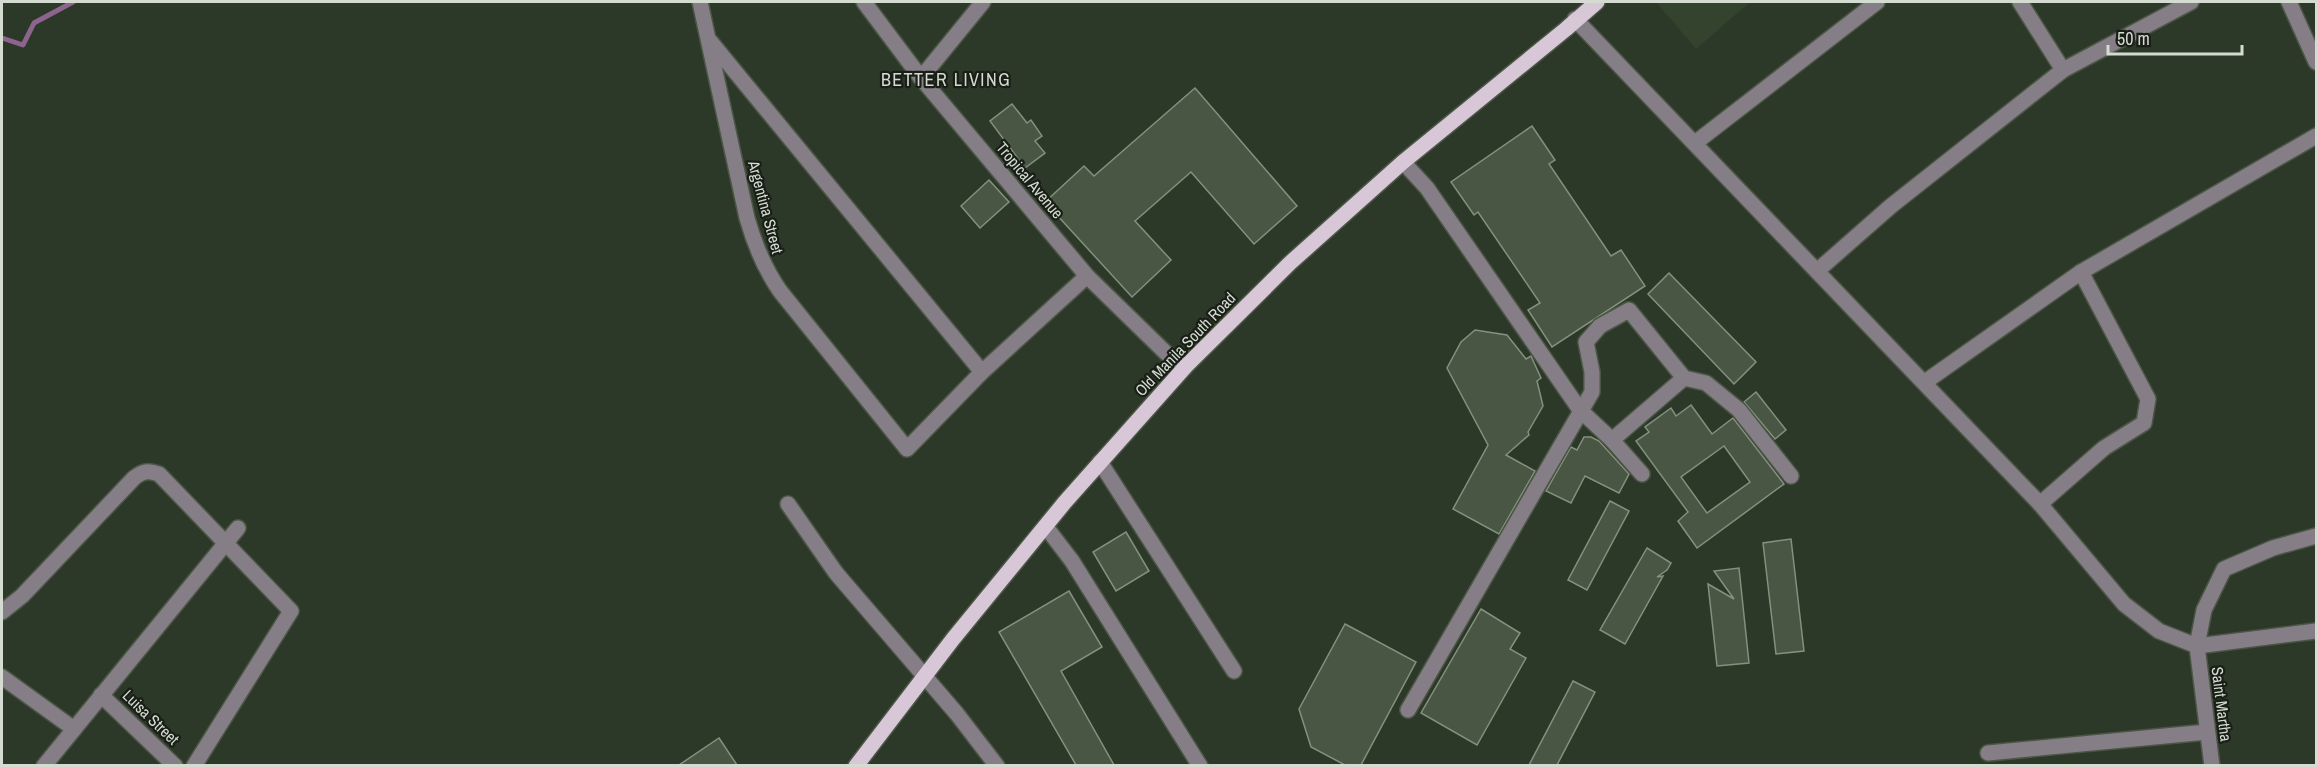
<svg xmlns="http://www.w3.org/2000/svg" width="2318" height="767" font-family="'Archivo Narrow',sans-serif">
  <rect width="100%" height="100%" fill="#2d3928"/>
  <path fill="#33432d" d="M1656,2h94l-54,47z"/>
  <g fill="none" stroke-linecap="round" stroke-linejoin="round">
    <path stroke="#8c648d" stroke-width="5" d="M2,38l21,7 11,-22 39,-21"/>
  </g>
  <g fill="#495644" stroke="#83917e" stroke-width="1.5" fill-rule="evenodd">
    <path d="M1195,88l102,118 -43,38 -63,-72 -56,49 36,39 -39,37 -87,-95 39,-36 10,10z"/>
    <path d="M1012,104l15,19 4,-3 11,16 -7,5 10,12 -20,15 -35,-47z"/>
    <path d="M1532,126l23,34 -6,4 62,92 10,-6 24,36 -93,61 -24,-37 12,-7 -62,-91 -4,3 -23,-33z"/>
    <path d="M989,180l20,22 -29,26 -19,-22z"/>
    <path d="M1669,273l87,89 -22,22 -86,-90z"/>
    <path d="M1475,330l32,5 19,24 5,-3 10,22 -4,3 6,25 -15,26 1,3 -23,20 29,16 -36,63 -46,-25 35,-64 -41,-77 14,-26z"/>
    <path d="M1756,392l30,38 -11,9 -31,-37z"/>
    <path d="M1691,405l21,29 21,-16 51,66 -87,64 -19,-27 10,-9 -52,-71 13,-9 -4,-5 26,-19 5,8zM1724,446l26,36 -43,31 -26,-36z"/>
    <path d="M1584,437h7l8,4 30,33 -10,19 -34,-17 -14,27 -25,-12 25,-44 6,3z"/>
    <path d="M1610,501l19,10 -42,79 -19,-10z"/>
    <path d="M1126,532l23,39 -33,20 -23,-39z"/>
    <path d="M1791,539l13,112 -28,3 -13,-111z"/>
    <path d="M1647,548l24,15 -4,7 -10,7 6,-1 -38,68 -25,-14z"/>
    <path d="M1739,568l10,95 -32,3 -9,-82 26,15 -20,-28z"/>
    <path d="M1069,591l33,56 -41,24 53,94h-38l-77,-133z"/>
    <path d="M1481,609l39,24 -10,16 16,9 -49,87 -56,-32z"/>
    <path d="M1345,624l71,38 -55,103h-16l-34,-18 -12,-38z"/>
    <path d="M1573,681l22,11 -38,73h-28z"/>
    <path d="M719,738l18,27h-58z"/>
  </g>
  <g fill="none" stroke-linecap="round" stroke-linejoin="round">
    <g stroke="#4b5646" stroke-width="18">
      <g id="minor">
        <path d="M700,2l47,216c8,28 17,50 33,73l127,158 75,-77 105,-96"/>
        <path d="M864,2l57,76 166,198 79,77 20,13"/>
        <path d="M2020,2l43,68"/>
        <path d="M2289,2l27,60"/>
        <path d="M1575,19l465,485 84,100 35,27 38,15 119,-15"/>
        <path d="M710,41l272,331"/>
        <path d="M921,78l62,-76"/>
        <path d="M1695,143l182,-141"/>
        <path d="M1403,162l24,26 153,222 32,30 30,34"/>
        <path d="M1817,271l74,-65 172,-136 128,-68"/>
        <path d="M1925,382l156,-110 235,-136"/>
        <path d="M1612,440l72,-62 22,5 33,27 52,66"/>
        <path d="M1100,462l134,209"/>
        <path d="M788,504l48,69 121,141 40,52"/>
        <path d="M2040,504l64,-56 40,-25 4,-24 -67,-127"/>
        <path d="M1046,527l26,34 128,205"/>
        <path d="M2,612l20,-16 112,-118c9,-7 14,-8 25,-4l132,137 -97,155"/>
        <path d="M2,677l72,52"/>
        <path d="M101,695l74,71"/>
        <path d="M1408,710l184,-318v-20l-6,-30 14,-16 29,-16 55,68"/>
        <path d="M1988,753l219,-21"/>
        <path d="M44,766l194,-238"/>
        <path d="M2212,766l-15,-120 7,-36 20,-41 49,-21 43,-12"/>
      </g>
    </g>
    <g stroke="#4b5646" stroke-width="18">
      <path id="major" d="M856,766l97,-127 112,-137 121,-136 104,-103 113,-101 163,-133 31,-27"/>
    </g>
    <use href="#minor" stroke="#867e86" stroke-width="15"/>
    <use href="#major" stroke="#d7c7d7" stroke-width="15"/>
  </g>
  <g text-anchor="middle" stroke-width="4.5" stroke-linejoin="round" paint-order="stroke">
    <g font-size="16" fill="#d4dcd1" stroke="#191e17">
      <text transform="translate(1030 180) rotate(50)" y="6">Tropical Avenue</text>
      <text transform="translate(766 207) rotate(75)" y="6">Argentina Street</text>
      <text transform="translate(1185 344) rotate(-46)" y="6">Old Manila South Road</text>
      <text transform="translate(2222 704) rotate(83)" y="6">Saint Martha</text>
      <text transform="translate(151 717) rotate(44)" y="6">Luisa Street</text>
    </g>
    <g font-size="18" letter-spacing="1.5" fill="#d4dcd1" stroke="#191e17">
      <text x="946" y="86">BETTER LIVING</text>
    </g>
  </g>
  <rect width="2318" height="767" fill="none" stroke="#d4dcd1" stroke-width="6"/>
  <path d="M2108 45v9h134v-9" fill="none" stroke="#d4dcd1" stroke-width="3"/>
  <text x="2117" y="45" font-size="18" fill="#d4dcd1" stroke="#191e17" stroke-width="4.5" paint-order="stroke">50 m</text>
</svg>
